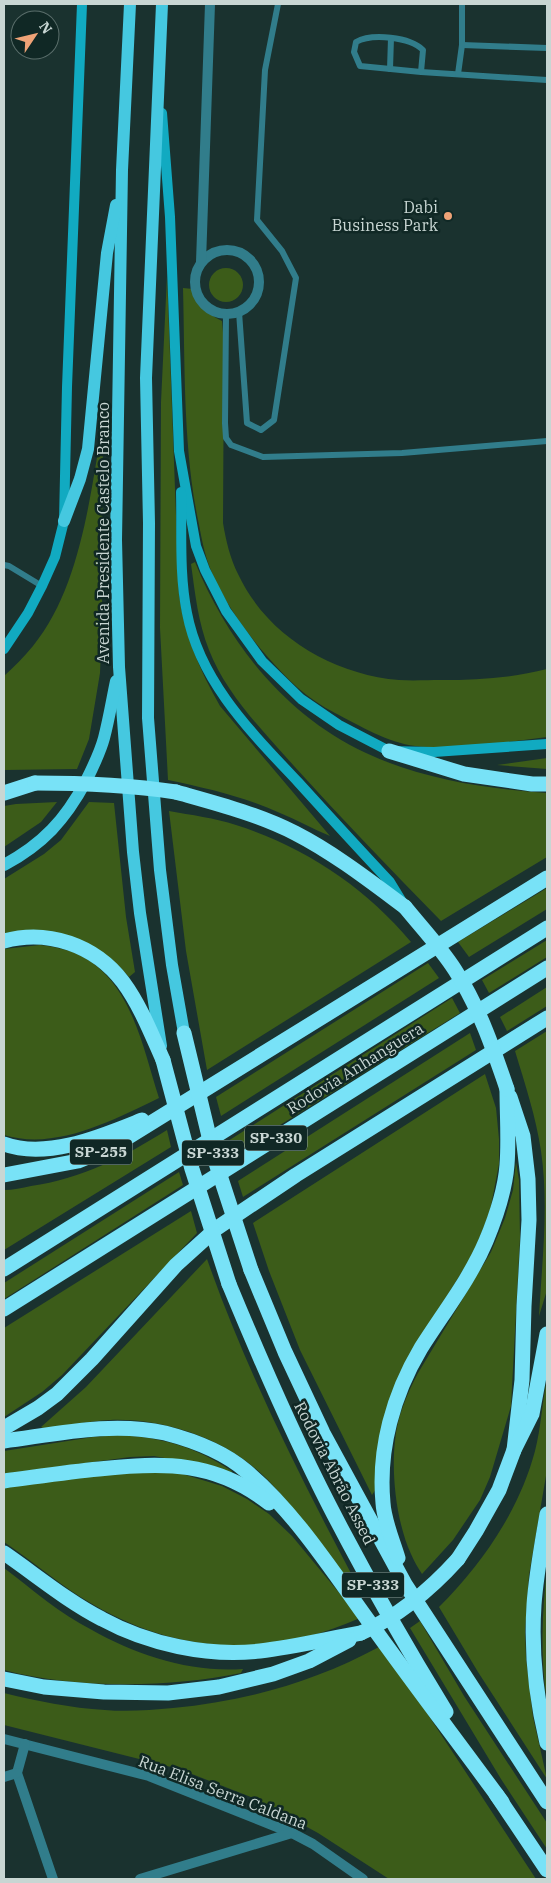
<svg xmlns="http://www.w3.org/2000/svg" width="551" height="1883" font-family="'IBM Plex Serif',serif">
  <rect width="100%" height="100%" fill="#1a322f"/>
  <g fill="#3c5c19">
    <circle cx="226" cy="285" r="17"/>
    <path d="M167,276l12,319c6,41 21,76 41,111l110,130c-17,-7 -33,-16 -50,-23 -35,-16 -74,-25 -112,-33l-8,-152 1,-226z"/>
    <path d="M183,288l10,1c6,16 14,25 29,32l2,23 -1,179c3,18 7,35 15,51 29,62 94,100 161,106 14,1 29,0 42,0 37,0 71,-2 106,-11v68c-43,5 -88,14 -132,9 -26,-3 -57,-21 -80,-33 -29,-15 -48,-34 -69,-58 -21,-24 -41,-52 -54,-82 -8,-18 -11,-39 -15,-58 -14,-74 -12,-151 -14,-227z"/>
    <path d="M103,422l-1,199 -2,52 -11,66 -12,30 -73,1v-94c10,-9 20,-19 29,-30 48,-59 57,-151 70,-224z"/>
    <path d="M195,562c33,81 90,153 171,191 55,26 121,36 181,40v64l-106,64c-50,-51 -99,-102 -147,-155 -31,-35 -68,-72 -85,-116 -11,-28 -14,-57 -18,-86z"/>
    <path d="M547,758v11l-50,-4z"/>
    <path d="M57,802l-16,20 -37,25v-41l12,-2z"/>
    <path d="M89,802l25,1 12,114 9,55 -6,5 -11,-12 -20,-15 -94,-16v-55l40,-25 17,-14z"/>
    <path d="M169,811c22,4 46,7 67,14 69,22 129,62 175,117l-204,128 -21,-119z"/>
    <path d="M547,888v21l-78,48 -11,-15z"/>
    <path d="M547,940v17l-58,36 -7,-13z"/>
    <path d="M40,945c14,2 28,4 41,11 51,26 62,93 78,142 -46,22 -103,53 -155,37v-186z"/>
    <path d="M428,963l11,15 -218,138 -5,-19z"/>
    <path d="M547,987v19l-40,25 -7,-14z"/>
    <path d="M452,998l8,15 -228,142 -4,-14z"/>
    <path d="M547,1031v259l-8,26c3,-55 10,-110 2,-165 -5,-34 -16,-67 -26,-100z"/>
    <path d="M470,1033l6,17 -233,147 -5,-16z"/>
    <path d="M485,1074l11,34 3,31v25l-9,47 -17,43 -61,98 -36,137 -4,6 -72,-145 -31,-79 -16,-48z"/>
    <path d="M167,1130l4,17 -167,103v-60c9,0 18,-2 27,-4 50,-7 93,-29 136,-56z"/>
    <path d="M516,1162l3,18 1,58 -9,168 -21,71 -10,23 -27,40 -31,34c-4,-6 -8,-13 -11,-20 -14,-30 -20,-79 -16,-113 2,-24 12,-47 23,-68l73,-121 14,-34 8,-28z"/>
    <path d="M179,1172l4,13 -179,114v-16z"/>
    <path d="M191,1211l6,22 -135,142 -20,17 -38,25v-89z"/>
    <path d="M207,1259c39,111 92,216 147,320l-6,2c-27,-34 -51,-71 -81,-102 -40,-40 -102,-61 -157,-59 -22,1 -44,6 -65,9l-4,-2 45,-40z"/>
    <path d="M547,1379v91l-18,105 -4,56 1,27 7,59 14,62 -69,-107 -39,-65c43,-43 80,-96 96,-156 6,-23 7,-48 12,-72z"/>
    <path d="M118,1435c43,2 78,12 114,36l-2,5 -33,-12 -43,-8 -24,1 -126,17v-23l89,-14z"/>
    <path d="M128,1470l48,2 46,14 25,13 22,15 23,22 68,82c-90,40 -180,37 -266,-13 -32,-18 -60,-43 -90,-63v-54z"/>
    <path d="M4,1568c28,21 56,46 88,62 44,25 99,43 151,39l-2,4c-71,15 -167,16 -237,-3z"/>
    <path d="M547,1569v132c-7,-43 -5,-89 0,-132z"/>
    <path d="M420,1621l44,75 83,127v26l-46,-70 -91,-151z"/>
    <path d="M379,1647l38,51 119,181h-147l-71,-46 -62,-34 -77,-30 -175,-44v-32c32,8 67,15 101,17 22,2 46,0 68,-2 73,-7 141,-26 206,-61z"/>
  </g>
  <g fill="none" stroke-linecap="round" stroke-linejoin="round">
    <g stroke="#317d8b" stroke-width="6">
      <path d="M462,45l85,3"/>
      <path d="M390,69l1,-31"/>
      <path d="M421,72l2,-22c-13,-13 -51,-17 -67,-8l-2,10 6,14 61,6 126,8"/>
      <path d="M458,74l4,-29v-41"/>
      <path d="M239,312l8,111 14,7 13,-10 22,-142 -14,-27 -25,-31 8,-150 13,-66"/>
      <path d="M226,315l-1,108 1,15 5,7 32,12 139,-4 145,-12"/>
      <path d="M4,565l5,1 33,20"/>
    </g>
    <g stroke="#317d8b" stroke-width="10">
      <circle cx="227" cy="282" r="32"/>
      <path d="M201,262l9,-258"/>
      <path d="M4,1739l145,37 143,57 21,11 50,35"/>
      <path d="M25,1744l-8,29 36,106"/>
      <path d="M4,1777l13,-4"/>
      <path d="M140,1879l152,-46"/>
    </g>
    <g stroke="#11aac1" stroke-width="10">
      <path d="M162,113l8,104 9,234 17,95 9,24 21,41 36,50 39,38 38,26 50,26 45,1 113,-8"/>
      <path d="M181,492c1,40 -2,82 6,121 13,69 65,120 111,169 30,33 61,67 92,100l11,18"/>
      <path d="M4,649l24,-36 14,-27 13,-29 9,-36 3,-134 15,-383"/>
    </g>
    <g stroke="#45c8e0" stroke-width="12">
      <path d="M130,4l-8,166 -6,370 3,127 14,185 7,61 21,133"/>
      <path d="M162,4l-16,374 3,145 -1,195 12,152 12,95 12,68"/>
      <path d="M64,521l16,-42 8,-30 19,-196 9,-48"/>
      <path d="M4,865c39,-21 61,-45 82,-84 7,-14 14,-28 18,-43 5,-19 8,-38 12,-57"/>
    </g>
    <g stroke="#78e2f7" stroke-width="15">
      <path d="M389,751l75,23 68,10h15"/>
      <path d="M176,792c39,11 82,22 119,41 39,20 75,48 110,74"/>
      <path d="M4,793l31,-10"/>
      <path d="M4,941c44,-12 91,4 119,41 17,23 28,51 40,78"/>
      <path d="M510,1097l13,39 5,43 1,41 -5,86 -2,74 -8,70"/>
      <path d="M4,1144c43,16 98,-8 138,-24"/>
      <path d="M4,1175l74,-14 34,-14 435,-269"/>
      <path d="M4,1269l543,-341"/>
      <path d="M251,1270l34,82 38,81 82,151 142,218"/>
      <path d="M229,1284c31,75 63,149 100,221 36,70 76,140 117,207"/>
      <path d="M4,1309l543,-341"/>
      <path d="M4,1428l34,-20 19,-14 35,-35 84,-94 41,-37 79,-53 251,-157"/>
      <path d="M4,1441c53,-7 108,-20 161,-8 27,7 59,19 81,38 48,40 87,101 124,152 43,60 88,119 132,179"/>
      <path d="M4,1481c31,-4 63,-9 95,-12 65,-7 116,-8 170,34"/>
      <path d="M547,1514c-5,30 -11,61 -13,91 -3,46 2,93 13,138"/>
      <path d="M4,1553c32,22 63,48 98,66 46,25 105,38 158,32 34,-4 67,-12 101,-18"/>
      <path d="M398,1558c-5,-17 -14,-37 -15,-55 -5,-54 10,-108 38,-155 22,-35 49,-69 65,-107 10,-24 19,-50 21,-76 2,-25 0,-50 0,-76"/>
      <path d="M458,1559l18,-28 23,-41 15,-40 18,-36 15,-80"/>
      <path d="M4,1679l40,8 60,5 64,1 51,-6 54,-13 36,-13 40,-21"/>
      <path d="M496,1794l51,76"/>
    </g>
    <g stroke="#78e2f7" stroke-width="15">
      <path d="M35,783c48,0 94,2 141,9"/>
      <path d="M405,907c17,21 36,41 50,63 24,37 38,78 52,119"/>
      <path d="M184,1033l30,124 37,113"/>
      <path d="M163,1060l29,109 37,115"/>
      <path d="M361,1633c38,-17 69,-43 97,-74"/>
    </g>
  </g>
  <circle fill="#efa377" stroke="#102825" stroke-width="2" cx="448" cy="216" r="5"/>
  <g text-anchor="middle" stroke-width="5" stroke-linejoin="round" paint-order="stroke">
    <g fill="#102825" stroke="#91a29f" stroke-width="1">
      <rect x="245" y="1125.5" width="62" height="25" rx="4"/>
      <rect x="70" y="1139.5" width="62" height="25" rx="4"/>
      <rect x="182" y="1140.5" width="62" height="25" rx="4"/>
      <rect x="342" y="1572.5" width="62" height="25" rx="4"/>
    </g>
    <g font-size="15" font-weight="bold" fill="#c8d6d3">
      <text x="276" y="1143">SP-330</text>
      <text x="101" y="1157">SP-255</text>
      <text x="213" y="1158">SP-333</text>
      <text x="373" y="1590">SP-333</text>
    </g>
    <g font-size="16" fill="#c8d6d3" stroke="#102825" text-anchor="end">
      <text x="438" y="213">Dabi<tspan x="438" dy="18">Business Park</tspan></text>
    </g>
    <g font-size="16" fill="#c8d6d3" stroke="#102825">
      <text transform="translate(103 533) rotate(-90)" y="6">Avenida Presidente Castelo Branco</text>
      <text transform="translate(355 1068) rotate(-32)" y="6">Rodovia Anhanguera</text>
      <text transform="translate(335 1473) rotate(63)" y="6">Rodovia Abrão Assed</text>
      <text transform="translate(223 1792) rotate(21)" y="6">Rua Elisa Serra Caldana</text>
    </g>
  </g>
  <rect width="551" height="1883" fill="none" stroke="#c8d6d3" stroke-width="10"/>
  <g transform="translate(35 35) rotate(55)"><circle r="24" fill="#102825" stroke="#5a6e6b"/>
  <path d="M0-4L9 19L0 12L-9 19Z" fill="#efa377"/>
  <text y="-8" font-size="14" font-weight="bold" text-anchor="middle" fill="#c8d6d3">N</text>
  </g>
</svg>
